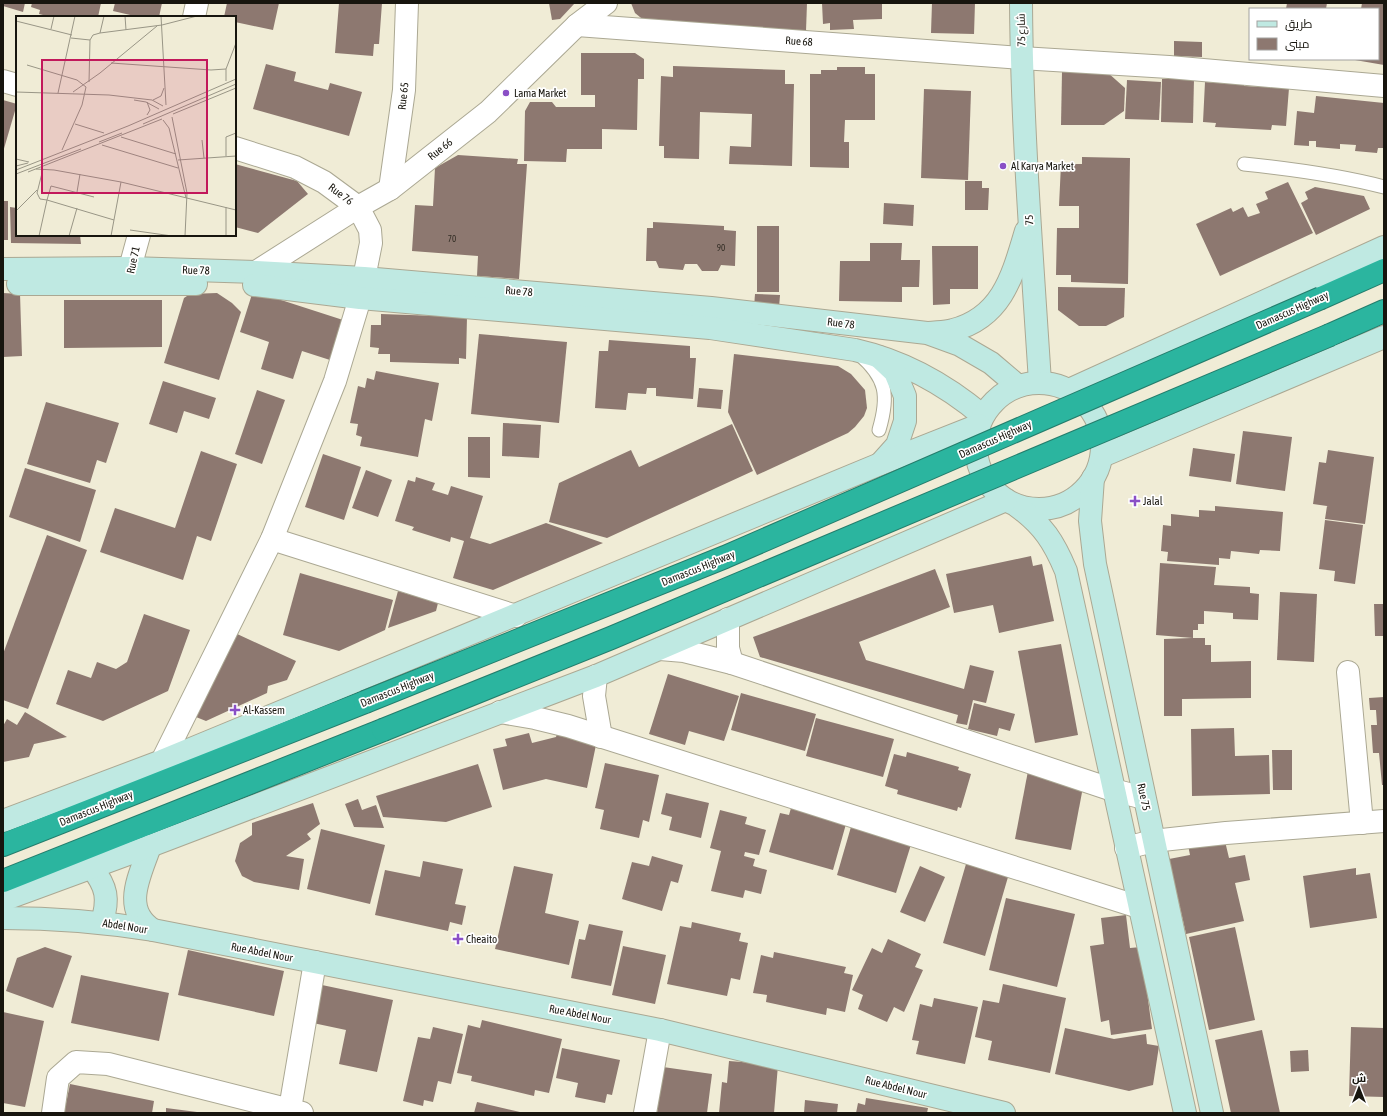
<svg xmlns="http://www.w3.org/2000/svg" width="1387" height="1116" font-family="'Asap Condensed',Cairo,sans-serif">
  <rect width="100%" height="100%" fill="#f0ecd6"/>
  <g fill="#8d7870">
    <path d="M3,3h22l-2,9 -20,-6z"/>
    <path d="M32,3h69l-3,14h-47l-12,-3 1,-4 -9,-3z"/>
    <path d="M115,3h47l-3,14h-20l-26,-6z"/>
    <path d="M227,3h52l-6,27 -38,-8v-5h-11z"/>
    <path d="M339,3h43l-3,41h-5l-1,12 -38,-3z"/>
    <path d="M549,3h26l-15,16 -8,1z"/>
    <path d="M631,3h176l-1,28 -160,-9 -11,-9z"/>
    <path d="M822,3h60v16l-29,1 1,9 -24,1v-7l-7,1z"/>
    <path d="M932,3h43l-1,31 -43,-1z"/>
    <path d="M1287,3h40l-1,6h-40z"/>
    <path d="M1362,3h22v62l-29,-5 23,-1v-50h-17z"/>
    <path d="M1174,41l28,1v15l-28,-1z"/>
    <path d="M581,53h54l9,6v20h-6l-1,51 -35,-1v20h-35l-1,13 -42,-1 1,-50 5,-9h22l4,5h39v-12h-14z"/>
    <path d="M266,64l30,8 -2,9 34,9 2,-7 32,9 -13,44 -96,-27z"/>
    <path d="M673,66l112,4v14h9l-2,82 -63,-2 1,-18 21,1 1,-33 -52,-2 -1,47 -35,-1v-12h-5l2,-70 12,1z"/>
    <path d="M837,67h28v7h10v46h-30l-1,22h5v26l-39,-1v-93h11v-4h16z"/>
    <path d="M1062,72h45l18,16 -1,23 -20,14h-43z"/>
    <path d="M1233,78l11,1v7l45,2 -3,38 -14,-1 -1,5 -56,-3 1,-4 -13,-1 2,-40 28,2z"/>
    <path d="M1162,79h32l-1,44 -32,-1z"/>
    <path d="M1127,80l34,2 -2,38 -34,-1z"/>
    <path d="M924,89l47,2 -3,89 -47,-2z"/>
    <path d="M1316,96l68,7v45h-6l-1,5 -22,-2 1,-6 -16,-1v5l-24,-2v-6h-7v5l-15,-1 3,-34 17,2z"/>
    <path d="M3,100l14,4 -14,48z"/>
    <path d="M458,155l60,4 -1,5h10l-8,115 -42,-3 1,-20 -66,-5 3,-46 18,1 2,-38z"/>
    <path d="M1082,157l48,1 -2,126 -57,-2v-7h-15l1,-47h22v-22h-20l2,-42h21z"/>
    <path d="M235,164l62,17 11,13 -50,39 -23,-6z"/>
    <path d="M965,181h17v7h7l-1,22h-23z"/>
    <path d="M1288,182l25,51 -93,43 -24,-52 35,-16 2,4 10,-5 5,10 12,-4 -4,-9 12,-5 -3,-7z"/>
    <path d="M1315,187l49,9 6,13 -54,26 -15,-32 7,-4 -3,-7z"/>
    <rect x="3" y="201" width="5" height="39"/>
    <path d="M884,203l30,2 -1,21 -30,-2z"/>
    <path d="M10,207l7,1v27h63l1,9 -70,-1z"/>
    <path d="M653,222l71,4v4l12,1 -1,35 -14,-1 -3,6h-16l-5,-7h-12l-2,6 -24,-2 -3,-7h-10l1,-33h6z"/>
    <rect x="757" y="226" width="22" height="66"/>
    <path d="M870,243h32l-1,17h19l-1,27h-17v15l-63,-1 1,-40h30z"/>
    <path d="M932,246h46v43h-28v15l-17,1z"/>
    <path d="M1058,287l67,1 -1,29 -18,9h-27l-21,-16z"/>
    <path d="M253,291l90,29 -13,40 -28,-9 -9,28 -32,-10 8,-27 -29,-10z"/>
    <path d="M3,293l17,1 2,62 -19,1z"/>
    <path d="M217,293l15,10 9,9 -22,68 -55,-17 20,-65 6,-4z"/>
    <path d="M755,294l25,1 -1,13 -25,-1z"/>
    <path d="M64,300h98v47l-98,1z"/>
    <path d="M381,314l86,3 -1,42 -7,-1v6l-69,-2v-8h-12l1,-6 -9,-1 1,-22h10z"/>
    <path d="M479,334l88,8 -8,81 -88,-9z"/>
    <path d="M609,340l81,6v12h6l-3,41 -37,-3v-8h-9l-1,6 -18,-1 -2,17 -31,-2 4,-57h9z"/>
    <path d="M734,354l104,12 13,8 14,16 2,18 -3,8 -9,11 -7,6 -91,42 -29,-63z"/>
    <path d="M376,371l63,12 -7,38 -7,-2 -7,38 -58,-11 2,-9 -6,-2 2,-11 -8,-1 8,-37 7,2 2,-10 7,2z"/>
    <path d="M163,381l53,17 -7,21 -25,-8 -7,22 -28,-9z"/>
    <path d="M699,388l24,2 -2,19 -24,-2z"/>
    <path d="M257,390l28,10 -23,64 -27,-10z"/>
    <path d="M46,402l73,21 -13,40 -9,-3 -7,23 -63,-19z"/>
    <path d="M503,423l38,2 -2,33 -37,-2z"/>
    <path d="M732,424l21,47 -146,67 -58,-16 10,-39 72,-33 8,17z"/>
    <path d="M1243,431l49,6 -7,54 -49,-7z"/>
    <path d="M468,437h22v41l-22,-1z"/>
    <path d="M1193,448l42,6 -4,28 -42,-6z"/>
    <path d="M1328,450l46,7 -9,67 -40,-5 2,-13 7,1 -21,-3 6,-42 7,1z"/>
    <path d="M201,451l36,13 -26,77 -14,-5 -14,44 -83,-28 15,-44 60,20z"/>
    <path d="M323,454l38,13 -17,53 -39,-13z"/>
    <path d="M25,468l71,22 -16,52 -71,-25z"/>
    <path d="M366,470l26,10 -14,37 -26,-9z"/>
    <path d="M416,477l19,6 -3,7 16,5 3,-9 32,10 -13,42 20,6 56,-21 57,20 -110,47 -40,-12 11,-37 -13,-4 -1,5 -38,-12 2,-3 -19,-6 13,-41 7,2z"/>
    <path d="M1215,506l68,6 -3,39 -20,-1 -1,4 -28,-3 -1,8 -11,-1v7l-52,-4 1,-9 -7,-1 2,-26 8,1v-12l28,3v-7l16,1z"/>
    <path d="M1325,520l38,5 -8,59 -21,-3 1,-10 -16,-2z"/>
    <path d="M47,535l40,15 -59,159 -25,-9v-46z"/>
    <path d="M1031,556l2,10 9,-2 12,57 -55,12 -6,-28 -39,8 -8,-39z"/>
    <path d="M1160,563l56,4 -2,18 36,2v6l9,1 -1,26 -25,-1v-6l-29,-2v13h-6v6h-5v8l-37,-3z"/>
    <path d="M935,569l15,38 -91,35 7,18 98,29 6,-24 24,6 -8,32 -13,-3 -6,25 -11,-2 2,-8 -198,-58 -7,-20z"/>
    <path d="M300,573l93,27 -8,30 -46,21 -56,-16z"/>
    <path d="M398,591l40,12 -2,8 -48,17z"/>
    <path d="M1280,592l37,2 -3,68 -37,-2z"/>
    <path d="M1374,604h10v32h-9z"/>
    <path d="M144,614l46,16 -22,61 -65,30 -47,-17 12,-34 23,8 6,-16 19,7 11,-7z"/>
    <path d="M235,633l61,28 -9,19 -19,6 -1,7 -61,28 -10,-4z"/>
    <path d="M1192,638h13v7h6v17l40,-1v37l-69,1v17h-18v-77z"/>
    <path d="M1061,644l17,91 -43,8 -17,-92z"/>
    <path d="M668,674l71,22 -15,45 -35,-10 -4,14 -36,-11z"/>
    <path d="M741,693l75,21 -11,37 -74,-21z"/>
    <path d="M1384,697v88h-2l-3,-32h-6l-2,-28h6l-1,-15h-6l-1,-12z"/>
    <path d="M974,703l41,11 -5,17 -11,-3 -2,8 -29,-7z"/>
    <path d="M25,712l42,25 -33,7 -5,13 -26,5v-36l4,-7 10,6z"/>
    <path d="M816,718l78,21 -11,38 -77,-21z"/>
    <path d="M1234,728l1,28 34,-1 1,39 -78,2 -1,-67z"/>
    <path d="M558,730l26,5 -1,7 13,3 -9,43 -41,-9 -43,11 -10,-41 14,-3 -2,-7 24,-6 3,10 24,-6z"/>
    <path d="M1272,750h20v40h-19z"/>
    <path d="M907,752l52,15 -1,3 13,4 -10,34 -3,-1 -1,4 -60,-17 1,-4 -13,-4 9,-32 12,3z"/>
    <path d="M605,763l54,12 -10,47 -6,-2 -4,18 -39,-9 4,-19 -9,-2z"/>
    <path d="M478,764l14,43 -46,15 -63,-5 -7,-21z"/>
    <path d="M1028,771l56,11 -13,68 -56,-11z"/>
    <path d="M666,793l43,10 -8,35 -32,-8 3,-13 -11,-3z"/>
    <path d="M358,799l4,11 14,-5 8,23 -30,-1 -9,-23z"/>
    <path d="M313,803l7,21 -13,10 4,5 -25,17 18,3 -5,31 -45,-8 -12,-6 -7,-15 5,-18 12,-8v-12z"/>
    <path d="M791,808l55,16 -13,46 -64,-18 11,-39 9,2z"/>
    <path d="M720,810l27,7 -2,7 21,6 -7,25 -14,-3 -1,4 11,3 -2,7 14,4 -6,24 -16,-4 -2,8 -32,-7 10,-40 -11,-3z"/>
    <path d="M853,820l60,18 -17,55 -59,-18z"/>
    <path d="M321,829l64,16 -15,59 -63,-15z"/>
    <path d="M1224,837l5,21 16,-3 5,25 -15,3 9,38 -58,13 -17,-75 21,-4 -2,-10z"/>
    <path d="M652,856l31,9 -5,18 -7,-2 -9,30 -40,-12 10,-37 17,4z"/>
    <path d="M423,861l40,8 -8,35 11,2 -4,19 -12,-3 -2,9 -73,-16 10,-45 35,7z"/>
    <path d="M966,864l42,13 -23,79 -42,-13z"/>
    <path d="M514,866l39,8 -8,39 34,8 -10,44 -74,-16z"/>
    <path d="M920,866l25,11 -20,45 -25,-10z"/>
    <path d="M1356,868v7l14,-2 7,45 -67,10 -7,-52z"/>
    <path d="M1006,898l69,16 -18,73 -68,-17z"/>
    <path d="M1126,915l4,33 11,-1 11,82 -41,6 -2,-15 -8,2 -11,-76 14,-2 -3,-26z"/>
    <path d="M692,922l49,11 -2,8 9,2 -8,37 -9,-2 -4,18 -60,-12 13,-58 11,2z"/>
    <path d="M589,924l34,7 -12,55 -40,-8 8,-39 6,1z"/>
    <path d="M1235,927l20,93 -46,10 -20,-93z"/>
    <path d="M888,939l33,15 -6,13 8,3 -19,42 -10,-5 -7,15 -29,-13 5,-14 -11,-5 20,-42 10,5z"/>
    <path d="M623,946l43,9 -11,49 -43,-9z"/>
    <path d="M45,947l27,9 -19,52 -47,-17 11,-33z"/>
    <path d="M188,950l96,21 -10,45 -96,-21z"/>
    <path d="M774,952l72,15 -2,6 9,2 -8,37 -18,-4 -1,7 -60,-13 1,-7 -14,-2 8,-38 12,3z"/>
    <path d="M81,975l88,18 -10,48 -88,-18z"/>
    <path d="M1003,984l63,14 -16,75 -62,-13 4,-19 -17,-4 8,-37 16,3z"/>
    <path d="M322,985l71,15 -16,72 -38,-8 7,-34 -33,-7z"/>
    <path d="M934,998l44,9 -13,57 -49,-10 3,-13 -7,-1 8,-36 12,3z"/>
    <path d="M3,1012l41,9 -19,86 -22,-4z"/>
    <path d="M482,1020l80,19 -13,54 -14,-3 -1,6 -63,-15 1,-5 -15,-3 11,-48 12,3z"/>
    <path d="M433,1027l30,7 -12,50 -13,-3 -5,21 -9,-2 -1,6 -20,-5 15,-64 12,2z"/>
    <path d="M1351,1027l33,1v69l-35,-1z"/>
    <path d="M1065,1028l49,11 32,-5 1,10 12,2 -6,39 -24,6 -74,-17z"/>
    <path d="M1262,1030l18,83h-49l-16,-73z"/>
    <path d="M562,1048l58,12 -8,35 -5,-1 -2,9 -30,-6 3,-14 -22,-5z"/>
    <path d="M1308,1050l1,21 -18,1 -1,-21z"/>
    <path d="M729,1061l49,4 -4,48h-55l3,-31 5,1z"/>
    <path d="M663,1067l49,7 -5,39h-50z"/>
    <path d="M70,1084l84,17 -2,12h-88z"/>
    <path d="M866,1098l62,10 -1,5h-71l2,-10 7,2z"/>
    <path d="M805,1100l33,4 -1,9h-33z"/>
    <path d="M477,1102l43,10v1h-46z"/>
    <path d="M166,1108l31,4v1h-31z"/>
  </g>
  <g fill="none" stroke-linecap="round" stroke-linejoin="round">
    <g stroke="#aba893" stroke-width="15">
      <g id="lane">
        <path d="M1244,164c48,5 94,11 140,23"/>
        <path d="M859,354c28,24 30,42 20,76"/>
      </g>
    </g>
    <g stroke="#aba893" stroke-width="24">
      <g id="street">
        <path d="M194,17l3,-14"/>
        <path d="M577,25l444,33 148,9 215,19"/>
        <path d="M3,81l14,4"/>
        <path d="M390,189l14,-99 3,-87"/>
        <path d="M256,272l102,-65 32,-18 98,-77 89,-87 29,-22"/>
        <path d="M128,284l2,-16 9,-33"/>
        <path d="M272,539l244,77"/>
        <path d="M728,619v29l4,15"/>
        <path d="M660,649l24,2 48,12 381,127 31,8"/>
        <path d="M1348,672l14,151"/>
        <path d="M596,676l-2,20 7,41"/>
        <path d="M500,712l35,6 33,8 571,181"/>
        <path d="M162,761l110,-222 63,-158 25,-83 11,-55 -1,-13 -12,-23 -34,-25 -29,-15 -60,-19"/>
        <path d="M1126,848l27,-7 73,-8 158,-12"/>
        <path d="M290,1109l25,-147"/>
        <path d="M53,1113l5,-35 18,-16 32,2 194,49"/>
        <path d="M645,1113l15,-83"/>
      </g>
    </g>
    <g stroke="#aba893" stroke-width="24">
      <g id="secondary">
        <path d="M1021,3c1,127 11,253 19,379"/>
        <path d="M3,269l127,-1 126,4 108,6 347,30 216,25 33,12 31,18 27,23"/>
        <path d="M18,284h178"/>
        <path d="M254,285l106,13 350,30 145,22c49,11 90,34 128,66"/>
        <path d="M929,333c8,-1 17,-1 24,-3 50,-13 60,-56 73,-99"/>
        <path d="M879,357l16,15 10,24v25l-8,24 -17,19"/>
        <circle cx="1039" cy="446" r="63"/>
        <path d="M1069,390l315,-143"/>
        <path d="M1102,456l282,-119"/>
        <path d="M1093,478l-3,43 5,43 117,549"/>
        <path d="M1017,506c26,19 37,36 49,65l119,542"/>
        <path d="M3,821l159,-60 718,-297 99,-39"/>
        <path d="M150,846c-9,28 -30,63 3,84"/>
        <path d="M92,868c15,19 17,31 10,54"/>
        <path d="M3,900l147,-54 446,-170 410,-176"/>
        <path d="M3,918c51,0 100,4 150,12l507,100 344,83"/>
      </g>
    </g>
    <g stroke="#247d6c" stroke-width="24">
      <g id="highway">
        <path d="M1321,298l63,-28"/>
        <path d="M1330,335l54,-24"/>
        <path d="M3,845l362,-143"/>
        <path d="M3,881l380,-151"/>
      </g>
    </g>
    <use href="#lane" stroke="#fff" stroke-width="13"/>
    <use href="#street" stroke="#fff" stroke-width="22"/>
    <use href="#secondary" stroke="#bfe9e2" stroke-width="22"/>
    <use href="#highway" stroke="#2bb59f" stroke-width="22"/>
    <g stroke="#247d6c" stroke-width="24" stroke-linecap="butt">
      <g id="highway-bridge">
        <path d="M365,702l360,-145 596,-259"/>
        <path d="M383,730l228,-92 719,-303"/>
      </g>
    </g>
    <use href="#highway-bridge" stroke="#2bb59f" stroke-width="22"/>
  </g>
  <g fill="#8a4fc6" stroke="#fff" stroke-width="1.5">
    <circle cx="506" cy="93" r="4"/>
    <circle cx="1003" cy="166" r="4"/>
    <path d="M1133 495h4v4h4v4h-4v4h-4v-4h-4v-4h4z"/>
    <path d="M233 704h4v4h4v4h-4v4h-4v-4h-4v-4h4z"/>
    <path d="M456 933h4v4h4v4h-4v4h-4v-4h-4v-4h4z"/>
  </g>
  <g text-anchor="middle" stroke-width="3.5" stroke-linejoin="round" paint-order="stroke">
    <g font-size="9" fill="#342e26">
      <text x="452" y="242">70</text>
      <text x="721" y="251">90</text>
    </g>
    <g font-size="11" fill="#17150e" stroke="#fff">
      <text transform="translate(1021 30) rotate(-91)" y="4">شارع 75</text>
      <text transform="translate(799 41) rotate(4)" y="4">Rue 68</text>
      <text transform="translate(403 96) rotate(-84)" y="4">Rue 65</text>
      <text transform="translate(440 149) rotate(-38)" y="4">Rue 66</text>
      <text transform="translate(341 194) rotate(37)" y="4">Rue 76</text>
      <text transform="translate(1029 220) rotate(-93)" y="4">75</text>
      <text transform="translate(133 260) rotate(-78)" y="4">Rue 71</text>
      <text transform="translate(196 270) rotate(2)" y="4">Rue 78</text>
      <text transform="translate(519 291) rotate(5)" y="4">Rue 78</text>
      <text transform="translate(1292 310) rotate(-24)" y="4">Damascus Highway</text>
      <text transform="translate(841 323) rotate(7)" y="4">Rue 78</text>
      <text transform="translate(995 439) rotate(-24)" y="4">Damascus Highway</text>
      <text transform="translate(698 568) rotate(-22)" y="4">Damascus Highway</text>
      <text transform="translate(397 689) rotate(-22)" y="4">Damascus Highway</text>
      <text transform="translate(1144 797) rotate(78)" y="4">Rue 75</text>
      <text transform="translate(96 808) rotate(-22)" y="4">Damascus Highway</text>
      <text transform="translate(125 926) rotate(9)" y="4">Abdel Nour</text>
      <text transform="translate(262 952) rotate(11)" y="4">Rue Abdel Nour</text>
      <text transform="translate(580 1014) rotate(11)" y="4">Rue Abdel Nour</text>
      <text transform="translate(896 1087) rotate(14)" y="4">Rue Abdel Nour</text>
    </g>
    <g font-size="11" fill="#17150e" stroke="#fff" text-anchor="start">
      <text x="514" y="97">Lama Market</text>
      <text x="1011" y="170">Al Karya Market</text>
      <text x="1143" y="505">Jalal</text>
      <text x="243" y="714">Al-Kassem</text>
      <text x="466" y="943">Cheaito</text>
    </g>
  </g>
  <g transform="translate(16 16)">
    <rect width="220" height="220" fill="#f0ecd6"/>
    <path fill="none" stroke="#999686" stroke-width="1" d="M109,0l1,14M145,0l5,89M0,5l56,14M35,13l3,-13M84,17l4,-17M55,22l19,2 3,-5 7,-2 62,-8 35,-9M95,47l100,7 15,-1M11,49l50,15 9,7 -4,18 -20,45M210,65v-12l10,-26M73,66l1,-42M0,76l93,3 43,5 11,6M57,76l27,-19 57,-47M42,77l17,-77M118,84l12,2 13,7M137,84l8,-4 3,-8M131,86l3,8 -3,5M157,98l63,-26M156,101l15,76 -2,43M147,104l6,8 17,70M59,108l29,9M127,108l93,-40M105,121l55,17M186,124l2,18M83,126l23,-9M86,129l76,23M210,140v-19l10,-4M0,143l13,3M162,144l58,-4M0,150l12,-3M20,153l18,1 67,12 115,28M0,154l112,-44 108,-47M12,156l134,-53M0,158l65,-25M61,176l3,-18M78,181l-43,-11 -4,14 67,20M0,195l21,-21M114,214l42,6M23,220l8,-36 -7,-1 -3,-6 6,-24M53,220l8,-28M95,220l10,-54M210,220v-29"/>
    <path fill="#c2185b" fill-opacity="0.15" stroke="#c2185b" stroke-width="2" d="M26,44h165v133h-165z"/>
    <rect width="220" height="220" fill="none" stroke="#17150e" stroke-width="2"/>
  </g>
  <rect width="1387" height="1116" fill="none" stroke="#17150e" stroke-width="8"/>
  <rect x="1249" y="8" width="130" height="52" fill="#ffffff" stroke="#a2a19f"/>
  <rect x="1257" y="21" width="20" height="6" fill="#bfe9e2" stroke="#a2a19f"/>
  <text x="1285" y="28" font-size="12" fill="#17150e">طريق</text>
  <rect x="1257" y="38" width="20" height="12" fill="#8d7870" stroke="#a2a19f"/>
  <text x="1285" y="48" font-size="12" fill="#17150e">مبنى</text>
  <g transform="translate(1359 1088)" stroke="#ffffff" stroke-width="3" paint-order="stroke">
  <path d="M0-3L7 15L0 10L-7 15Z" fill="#17150e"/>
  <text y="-6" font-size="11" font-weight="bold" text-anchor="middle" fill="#17150e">ش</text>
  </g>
</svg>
